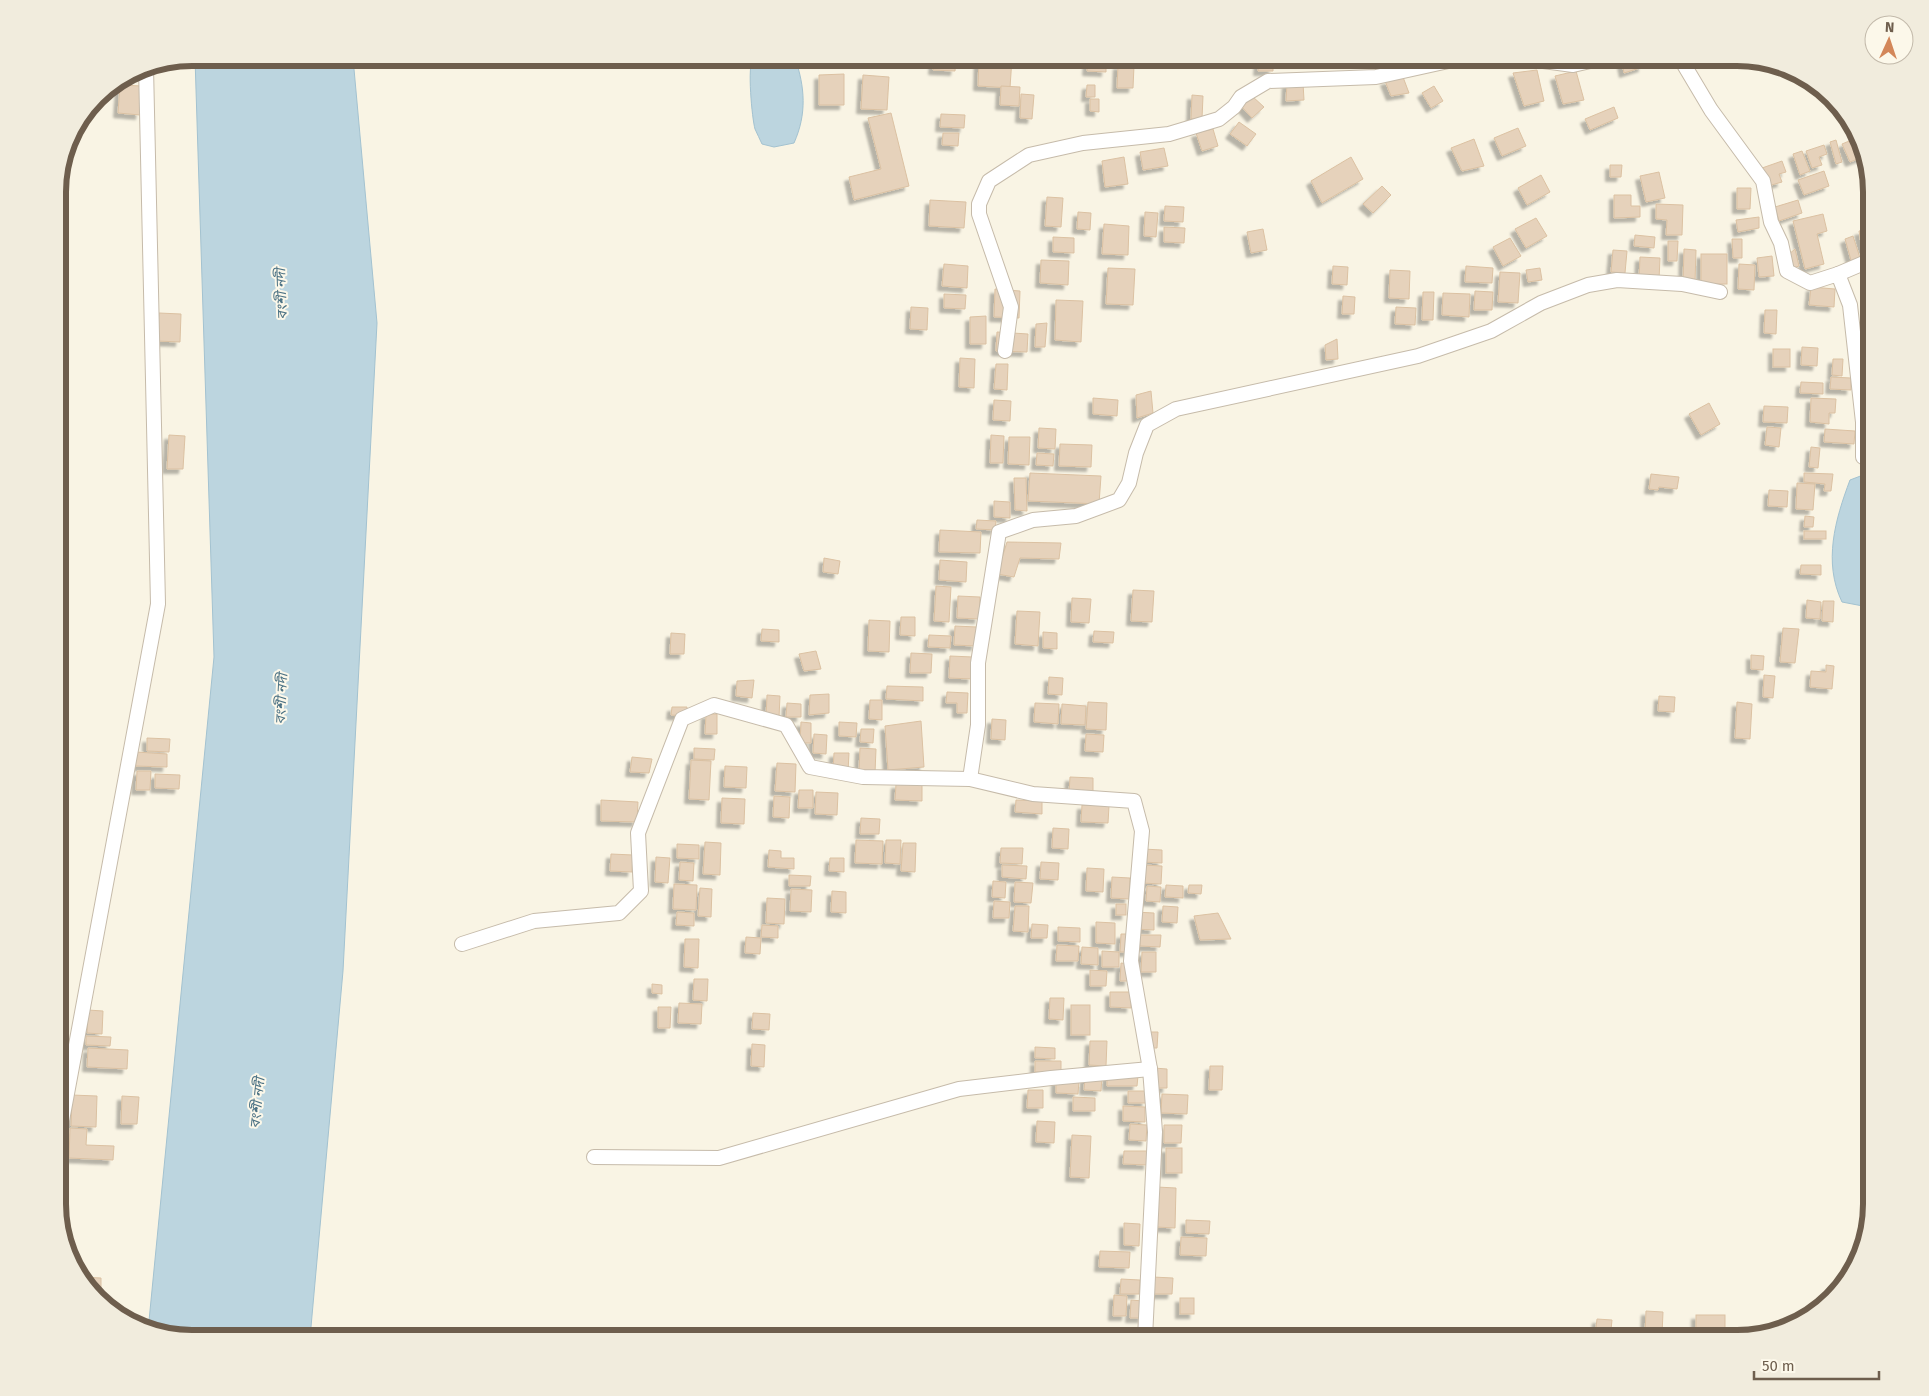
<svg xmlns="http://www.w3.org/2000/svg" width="1929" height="1396" font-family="'Fira Sans','Noto Sans Bengali',sans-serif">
  <defs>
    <filter id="shadow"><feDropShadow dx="-4.5" dy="4.5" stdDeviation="1" flood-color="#0004"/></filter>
  </defs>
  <rect width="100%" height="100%" fill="#f9f4e4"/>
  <g fill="#bcd5df" stroke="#a3c2d0">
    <path d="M195,58h158l24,265 -34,648 -33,367h-118l-44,-7 66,-674z"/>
    <path d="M753,58h42c10,29 12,56 -1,85l-20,4 -12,-3c-2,-5 -5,-10 -7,-15 -3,-11 -8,-63 -2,-71z"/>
    <path d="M1871,472v134l-3,1 -26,-5c-19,-40 -7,-82 8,-122z"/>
  </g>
  <g fill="#e6d2bb" stroke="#dbc1a2" filter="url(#shadow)">
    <path d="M934,58h22l-1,13 -22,-1z"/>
    <path d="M979,58h33l-2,30 -32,-2z"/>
    <path d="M1088,58h18v14l-19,-1z"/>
    <path d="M1259,58h14v13h-15z"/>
    <path d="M1621,58h20l2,9 -19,6z"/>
    <path d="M1118,65l16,1 -1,22h-16z"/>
    <path d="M1537,70l7,31 -20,5 -11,-33z"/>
    <path d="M1576,71l8,29 -21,4 -8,-28z"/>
    <path d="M844,74v31h-25v-30z"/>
    <path d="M863,75l26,2 -2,33 -26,-1z"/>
    <path d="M1403,77l6,16 -18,3 -6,-15z"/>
    <path d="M1287,83h16l1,17 -18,1z"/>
    <path d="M120,85l22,1 -2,29 -22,-2z"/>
    <path d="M1087,85h8v12h-9z"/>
    <path d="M1001,86l19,1 -1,19 -19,-1z"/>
    <path d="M1434,86l9,15 -12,7 -9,-15z"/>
    <path d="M1021,94l13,1 -2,24 -12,-1z"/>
    <path d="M1192,95l11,1 -1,23h-11z"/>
    <path d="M1252,96l12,11 -12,11 -11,-12z"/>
    <path d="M1090,99h9v13l-9,-1z"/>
    <path d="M1614,107l4,11 -28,12 -5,-11z"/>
    <path d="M891,113l18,73 -55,14 -5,-23 32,-8 -13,-51z"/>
    <path d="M941,114l24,1 -1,13 -24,-1z"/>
    <path d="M1239,122l17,12 -9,12 -17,-12z"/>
    <path d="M1518,128l8,18 -24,10 -8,-18z"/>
    <path d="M1213,129l5,17 -16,5 -6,-18z"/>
    <path d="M943,133h16l-1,13 -16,-1z"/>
    <path d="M1859,137l4,20 -13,5 -8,-18z"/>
    <path d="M1474,139l10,27 -22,5 -11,-23z"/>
    <path d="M1836,140l6,22 -6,2 -6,-22z"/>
    <path d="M1824,145l3,9 -8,3 3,8 -10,3 -6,-17z"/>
    <path d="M1164,148l4,18 -25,4 -3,-18z"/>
    <path d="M1802,151l8,20 -10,4 -7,-21z"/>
    <path d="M1124,157l4,27 -23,3 -3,-26z"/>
    <path d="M1351,157l12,22 -41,24 -11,-22z"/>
    <path d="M1782,161l4,11 -7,2 3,8 -14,4 -6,-18z"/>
    <path d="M1610,165h12l-1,12h-11z"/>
    <path d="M1824,171l5,15 -25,9 -6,-15z"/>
    <path d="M1659,172l6,26 -19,4 -6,-26z"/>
    <path d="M1541,175l9,17 -23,13 -9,-17z"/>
    <path d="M1382,186l9,9 -18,18 -10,-9z"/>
    <path d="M1737,188h14l-1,21h-13z"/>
    <path d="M1614,195h17v11h9v11l-26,1z"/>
    <path d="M1047,197l16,1 -2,29 -16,-1z"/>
    <path d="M930,200l36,2 -2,26 -35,-2z"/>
    <path d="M1798,200l4,13 -23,8 -4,-14z"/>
    <path d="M1656,204l27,1 -1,30h-16l1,-15 -11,-1z"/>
    <path d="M1165,206l19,1 -1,15 -19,-1z"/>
    <path d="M1078,212l13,1 -1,17 -13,-1z"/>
    <path d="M1145,212l13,1 -2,24 -12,-1z"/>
    <path d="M1823,214l4,17 -10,3 7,30 -19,5 -12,-48z"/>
    <path d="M1759,217v11l-21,4 -2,-12z"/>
    <path d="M1536,218l11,18 -21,12 -11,-19z"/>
    <path d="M1104,224l25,2 -1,29 -26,-1z"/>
    <path d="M1164,227l21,1 -1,15 -20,-1z"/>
    <path d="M1263,229l4,21 -16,3 -4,-21z"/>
    <path d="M1871,229v19l-9,2 -3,-19z"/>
    <path d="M1635,235l20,2 -1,11 -20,-2z"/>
    <path d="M1853,236l8,25 -9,3 -7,-25z"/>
    <path d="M1053,237l21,1v15l-21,-1z"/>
    <path d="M1510,238l11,18 -18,10 -10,-19z"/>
    <path d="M1732,239h10v19h-9z"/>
    <path d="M1668,241h10l-1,20h-9z"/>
    <path d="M1684,249l12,1 -1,33h-12z"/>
    <path d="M1795,249l4,17 -6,2 -5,-13z"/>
    <path d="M1613,250l14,1 -2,22 -14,-1z"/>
    <rect x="1701" y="254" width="26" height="30"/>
    <path d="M1772,256l2,20 -15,1 -2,-19z"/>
    <path d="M1640,257l20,1 -1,22h-20z"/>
    <path d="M1041,260l28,1 -1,24 -28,-2z"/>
    <path d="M944,264l24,2 -1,22 -25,-2z"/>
    <path d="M1739,264l16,1 -1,25 -16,-1z"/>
    <path d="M1333,266l15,1 -1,18 -15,-1z"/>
    <path d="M1466,266l27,2 -1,15 -27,-1z"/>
    <path d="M1108,268l27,1 -2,36 -27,-1z"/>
    <path d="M1540,268l2,12 -14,2 -2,-12z"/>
    <path d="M1390,270l20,1 -1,28 -20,-1z"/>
    <path d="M1500,272l20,1 -2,30 -20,-1z"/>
    <path d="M1811,287l24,2 -1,18 -25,-2z"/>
    <path d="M995,289l25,2 -1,27 -25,-1z"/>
    <path d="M1475,291l18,1 -1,18h-18z"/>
    <path d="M1423,292h11l-1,28h-11z"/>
    <path d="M1443,293l27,1 -1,23 -27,-2z"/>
    <path d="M944,294l22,1 -1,14 -21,-1z"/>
    <path d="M1343,296l12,1 -1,17h-12z"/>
    <path d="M1056,300l27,1 -2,41 -26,-2z"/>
    <path d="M911,307l17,1 -1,22 -17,-1z"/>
    <path d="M1396,307l20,1 -1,17 -20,-1z"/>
    <path d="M1765,310h12l-1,24 -12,-1z"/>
    <path d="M159,313l22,1 -1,28 -23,-1z"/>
    <path d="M986,316v28h-16v-27z"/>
    <path d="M1047,323l-2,24h-10l1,-23z"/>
    <path d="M997,332l31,2 -1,18 -31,-1z"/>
    <path d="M1337,339l1,20 -12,1 -1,-15z"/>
    <path d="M1802,347l16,1 -1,18 -16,-1z"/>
    <rect x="1773" y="349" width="17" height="18"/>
    <path d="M960,358l15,1 -1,29 -15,-1z"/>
    <path d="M1833,359h10l-1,17 -10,-1z"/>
    <path d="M996,364h12l-1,26 -13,-1z"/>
    <path d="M1831,377l20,1v12l-21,-1z"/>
    <path d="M1801,382l22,1v11l-23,-1z"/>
    <path d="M1151,391l2,22 -16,5 -1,-23z"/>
    <path d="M1093,398l25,2 -1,16 -24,-2z"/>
    <path d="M1811,398l25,1 -1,14h-6v11l-19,-2z"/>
    <path d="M994,400l17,1 -1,20 -17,-1z"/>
    <path d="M1709,403l11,21 -19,11 -12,-21z"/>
    <path d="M1764,406l24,1 -1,16 -24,-1z"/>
    <path d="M1767,427l14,1 -2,19 -14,-2z"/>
    <path d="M1039,428l17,1 -1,20 -17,-1z"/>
    <path d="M1825,429l30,2 -1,13 -30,-2z"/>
    <path d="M169,435l16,1 -2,33h-16z"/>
    <path d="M991,435l13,1 -1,27h-13z"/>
    <path d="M1009,437h21l-1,28 -21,-1z"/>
    <path d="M1060,444l32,1 -1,22 -32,-1z"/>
    <path d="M1811,447l9,1 -2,20 -9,-1z"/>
    <path d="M1037,453l17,1 -1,12 -17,-1z"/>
    <path d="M1030,473l71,3 -2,28 -71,-3z"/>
    <path d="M1804,473l29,1 -2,17h-7l1,-7 -21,-2z"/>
    <path d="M1651,474l28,3 -2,12 -18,-2 -1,3 -9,-1z"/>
    <path d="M1014,478h12l1,33 -12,-1z"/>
    <path d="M1797,483l18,1 -2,26 -17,-1z"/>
    <path d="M1769,490l19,1 -1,16 -19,-1z"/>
    <path d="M994,501l16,1v16l-16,-1z"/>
    <path d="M1805,516l9,1 -1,10h-9z"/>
    <path d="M977,520l19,1 -1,9 -19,-1z"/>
    <path d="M940,530l41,2 -1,21 -41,-1z"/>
    <rect x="1804" y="531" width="22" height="8"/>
    <path d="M1007,542l54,1 -2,16 -39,-1 -6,19 -17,-3z"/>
    <path d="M824,558l16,3 -2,13 -15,-2z"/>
    <path d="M940,560l27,2 -1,20 -27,-2z"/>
    <path d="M1801,565h20v10l-21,-1z"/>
    <path d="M936,586l15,1 -2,35 -15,-1z"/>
    <path d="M1133,590l21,1 -2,31 -21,-1z"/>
    <path d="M958,596l22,1 -1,22 -22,-1z"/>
    <path d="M1072,598l19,1 -2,24 -18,-1z"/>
    <path d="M1807,600l14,2 -1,17 -14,-1z"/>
    <path d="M1823,601h11l-1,21 -11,-1z"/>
    <path d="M1017,611l23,1 -2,34 -23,-2z"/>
    <path d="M901,617h14v19l-15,-1z"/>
    <path d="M869,620l21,1 -1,31 -21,-1z"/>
    <path d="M955,626l22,1 -1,19 -22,-1z"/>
    <path d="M1783,628l16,1 -4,34 -15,-1z"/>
    <path d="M762,629l17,1v12l-18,-1z"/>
    <path d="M1094,631l20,1 -1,11 -20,-1z"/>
    <path d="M1043,632l14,1v16l-14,-1z"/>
    <path d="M671,633l14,1 -1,20h-14z"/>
    <path d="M929,635l22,1 -1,12 -22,-1z"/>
    <path d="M816,651l5,18 -17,2 -5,-17z"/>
    <path d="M911,653l21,1 -1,19h-21z"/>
    <path d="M1751,655l13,1 -1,14 -12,-1z"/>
    <path d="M950,656l23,1 -1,22 -23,-1z"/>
    <path d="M1826,665l8,1 -2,23 -22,-2 1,-16 15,1z"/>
    <path d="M1764,675l11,1 -2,22 -10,-1z"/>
    <path d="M1049,677l14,1 -1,17 -14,-1z"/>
    <path d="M754,680l-2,18 -16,-2 1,-15z"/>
    <path d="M887,686l36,1v14l-37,-2z"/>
    <path d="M947,692l21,1 -1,20h-10v-10h-11z"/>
    <path d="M829,694v19l-20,2 1,-20z"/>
    <path d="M767,695l13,1 -1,22h-13z"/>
    <path d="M1659,696l16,1 -1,15 -16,-1z"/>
    <path d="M870,700h12v20l-13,-1z"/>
    <path d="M1088,702l19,1 -1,27 -20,-1z"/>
    <path d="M1737,702l15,2 -2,35 -15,-1z"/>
    <path d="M787,703l14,1v13h-15z"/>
    <path d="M1035,703l24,1 -1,20 -24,-2z"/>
    <path d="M1062,704l24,2 -1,19 -24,-1z"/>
    <path d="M672,707h15v9l-16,-1z"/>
    <path d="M706,714h11v20h-12z"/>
    <path d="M992,719l14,1 -1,20 -14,-1z"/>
    <path d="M921,721l3,46 -36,3 -3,-44z"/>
    <path d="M801,722l10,1v20h-11z"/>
    <path d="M839,722l18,1 -1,14 -17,-1z"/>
    <path d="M861,729h13l-1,14 -13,-1z"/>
    <path d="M814,734l13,1 -1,19 -13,-1z"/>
    <path d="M1086,734l18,1 -1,17 -18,-1z"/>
    <path d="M147,738l23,1 -1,13 -22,-1z"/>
    <path d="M694,748l21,1 -1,11 -20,-1z"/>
    <path d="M860,748l16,1 -1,24 -16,-1z"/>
    <path d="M136,752l31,2v13l-32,-1z"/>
    <path d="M834,753h15l-1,19 -15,-1z"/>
    <path d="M632,757l20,2 -3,14 -19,-1z"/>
    <path d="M691,760l20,1 -2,39 -20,-1z"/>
    <path d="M777,763l19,1 -1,28 -20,-1z"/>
    <path d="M725,766l22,1 -1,21 -22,-1z"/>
    <path d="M137,771h14l-1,19h-14z"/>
    <path d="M155,774l25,1 -1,14 -24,-1z"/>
    <path d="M1070,777l23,1v17l-24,-1z"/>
    <path d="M896,784l26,1v16l-27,-1z"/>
    <path d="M799,790h14v18h-15z"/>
    <path d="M816,792l22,1 -1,22 -22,-1z"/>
    <path d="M774,796l16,1 -1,21 -16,-1z"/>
    <path d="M722,798l23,1 -1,25 -23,-1z"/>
    <path d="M601,800l37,2 -1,20 -36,-1z"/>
    <path d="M1016,800l26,1v13l-27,-2z"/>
    <path d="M1082,805l27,1 -1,17 -27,-1z"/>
    <path d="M861,818l19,1 -1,15h-19z"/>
    <path d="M1053,828l16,1 -1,20 -16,-1z"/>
    <path d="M856,840l27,1 -1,23 -27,-1z"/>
    <path d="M886,840h15l-1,24 -15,-1z"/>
    <path d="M705,842l16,1 -1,32 -17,-1z"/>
    <path d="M903,843h13l-1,29 -14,-1z"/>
    <path d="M677,844l22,1v14l-22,-1z"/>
    <path d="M1001,848h22l-1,16 -22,-1z"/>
    <path d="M1143,849l19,1v13l-20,-1z"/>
    <path d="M769,850l12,1v7h13v11l-26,-2z"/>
    <path d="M611,854l22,1 -1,17 -22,-1z"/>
    <path d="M656,857l14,1 -2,25 -13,-1z"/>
    <path d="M830,858h14v14l-15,-1z"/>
    <path d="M680,862l14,1 -1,18 -14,-1z"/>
    <path d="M1041,862l18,1 -1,17 -18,-1z"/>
    <path d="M1002,865l25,1 -1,13 -24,-2z"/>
    <path d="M1143,865l19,1 -1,18 -19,-1z"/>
    <path d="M1087,868l17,1 -1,23 -17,-1z"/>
    <path d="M789,875l22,1 -1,10h-21z"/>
    <path d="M1112,877l18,1 -1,21 -18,-1z"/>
    <path d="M993,881l13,1 -1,16 -13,-1z"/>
    <path d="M1015,882l18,1 -2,20 -17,-1z"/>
    <path d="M674,884l23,1 -1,25 -23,-1z"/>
    <path d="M1166,885l17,1v12l-18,-1z"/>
    <path d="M1189,885h13l-1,9 -13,-1z"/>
    <path d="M1147,886l14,1 -1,15 -14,-1z"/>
    <path d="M700,888l12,1 -1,28 -13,-1z"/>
    <path d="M791,889l21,1 -1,22 -21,-1z"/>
    <path d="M832,891l14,1v21l-15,-1z"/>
    <path d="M767,898l18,1 -1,25 -18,-1z"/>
    <path d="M994,901l16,1 -1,16h-16z"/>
    <rect x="1116" y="904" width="10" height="11"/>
    <path d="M1015,906h14l-1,26 -15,-1z"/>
    <path d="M1163,906l15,1 -1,16 -15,-1z"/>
    <path d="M677,912l17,1v13l-18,-1z"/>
    <path d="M1135,912l19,1v17l-20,-1z"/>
    <path d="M1218,913l13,26 -31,1 -6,-24z"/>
    <path d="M1096,922l19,1v21l-19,-1z"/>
    <path d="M1032,924l16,1 -1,13h-16z"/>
    <path d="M762,925l16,1v12l-17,-1z"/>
    <path d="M1058,927l22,1v14l-22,-1z"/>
    <path d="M1121,934h9l-1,18h-9z"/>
    <path d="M1140,935h21l-1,12 -20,-1z"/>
    <path d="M746,937l15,1 -1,16 -15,-1z"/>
    <path d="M685,939h14l-1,29 -14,-1z"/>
    <path d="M1057,945l22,1 -1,15h-22z"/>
    <path d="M1082,947l16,1v17l-17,-1z"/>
    <path d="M1102,951l17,1v15h-17z"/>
    <path d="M1142,952h14v20h-15z"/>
    <path d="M1121,963l8,1v17h-9z"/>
    <path d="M1090,970l17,1 -1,15h-16z"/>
    <path d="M694,979h14l-1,22 -14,-1z"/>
    <path d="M652,984l10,1v9l-10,-1z"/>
    <path d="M1110,992h21v16l-21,-1z"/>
    <path d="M1050,998h14l-1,22 -14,-1z"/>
    <path d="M679,1003l23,1 -1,20 -23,-1z"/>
    <rect x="1071" y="1005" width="19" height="30"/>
    <path d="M658,1007h13l-1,21h-12z"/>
    <path d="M88,1010l15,1 -1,23 -15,-1z"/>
    <path d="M753,1013l17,1 -1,16 -17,-1z"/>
    <path d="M1149,1032h9l-1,16h-9z"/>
    <path d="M86,1036l25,1 -1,9 -24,-1z"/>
    <path d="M1090,1041h17l-1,25 -17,-1z"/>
    <path d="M752,1044l13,1 -1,22 -13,-1z"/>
    <path d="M1035,1047l20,1v11l-20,-1z"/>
    <path d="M88,1048l40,2 -1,19 -40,-2z"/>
    <path d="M1035,1061h26v12l-26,-1z"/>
    <path d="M1210,1066h13l-1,24h-13z"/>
    <path d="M1154,1068l13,1v19h-13z"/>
    <path d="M1107,1075l31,1 -1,10h-30z"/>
    <path d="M1085,1077h17l-1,14 -17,-1z"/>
    <path d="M1056,1080l23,1 -1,13 -22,-1z"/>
    <path d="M1028,1090h15v18h-16z"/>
    <path d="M1128,1091h19l-1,12h-18z"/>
    <path d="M1162,1094l26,1 -1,19 -26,-1z"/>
    <path d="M72,1095l25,1 -1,31 -25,-1z"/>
    <path d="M122,1096l17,1 -2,27h-16z"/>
    <path d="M1073,1097l22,1v13h-22z"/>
    <path d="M1123,1106l22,1v15l-22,-1z"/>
    <path d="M1037,1121l18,1 -1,21 -18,-1z"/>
    <path d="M1130,1124l17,1 -1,16 -17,-1z"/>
    <path d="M1164,1125h18l-1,18h-17z"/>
    <path d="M70,1128l17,1 -1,16 28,1 -1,14 -44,-2z"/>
    <path d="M1072,1135l19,1 -2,42 -19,-1z"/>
    <rect x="1166" y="1148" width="16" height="25"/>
    <path d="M1124,1151h24v14l-25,-1z"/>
    <path d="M1157,1187l19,1 -1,40 -19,-1z"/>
    <path d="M1186,1220l24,1 -1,13 -23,-1z"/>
    <path d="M1124,1223l16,1 -1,22 -15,-1z"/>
    <path d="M1181,1237l26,1 -1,18 -26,-1z"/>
    <path d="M1100,1251l30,1 -1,16 -30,-1z"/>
    <path d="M81,1277l20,1v12l-9,-1z"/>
    <path d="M1153,1277l20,1 -1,16h-19z"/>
    <path d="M1121,1279l19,1 -1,14h-19z"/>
    <path d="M1114,1295l13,1 -1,20h-13z"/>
    <rect x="1180" y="1298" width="14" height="16"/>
    <path d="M1131,1300l12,1v17h-13z"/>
    <path d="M1646,1311l17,1 -1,23 -17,-1z"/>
    <rect x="1696" y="1315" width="29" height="19"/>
    <path d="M1597,1319l15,1 -1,10 -15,-2z"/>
  </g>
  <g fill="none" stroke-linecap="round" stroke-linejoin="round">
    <g stroke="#c6bbaa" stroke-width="16">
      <g id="street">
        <path d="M1520,58l53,7 30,-7"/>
        <path d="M1680,58l31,52 52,71 8,41 10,21 6,28 23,12 28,-9 12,31 13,117v35l8,1"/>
        <path d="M1838,274l33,-14"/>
        <path d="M1005,351l6,-44 -32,-93v-10l10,-23 40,-26 54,-12 86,-9 50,-15 15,-12 7,-10 27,-16 108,-4 86,-19"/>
        <path d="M462,944l72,-23 85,-8 22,-22 -3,-58 44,-114 32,-14 72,20 24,42 53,10 107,2"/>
        <path d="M58,1142l100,-538 -12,-537"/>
        <path d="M594,1157l125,1 240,-69 92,-11 99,-9"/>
        <path d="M1145,1338l10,-206 -5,-63 -19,-108 11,-130 -8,-30 -101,-7 -63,-15 8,-54v-62l21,-131 34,-12 43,-4 43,-16 10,-17 7,-30 11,-28 29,-16 242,-53 73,-25 50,-28 47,-18 29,-5 65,4 38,8"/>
      </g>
    </g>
    <use href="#street" stroke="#fff" stroke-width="14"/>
  </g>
  <g text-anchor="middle" stroke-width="4" stroke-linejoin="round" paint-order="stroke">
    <g font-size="14" font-style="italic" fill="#4d7385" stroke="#fcf8ea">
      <text transform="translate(281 294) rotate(-92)" y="5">বংশী নদী</text>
      <text transform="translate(281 699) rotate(-87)" y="5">বংশী নদী</text>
      <text transform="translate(257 1103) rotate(-84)" y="5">বংশী নদী</text>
    </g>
  </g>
  <path d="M0 0H1929V1396H0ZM192 66H1737A126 126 0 0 1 1863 192V1204A126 126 0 0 1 1737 1330H192A126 126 0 0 1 66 1204V192A126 126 0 0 1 192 66Z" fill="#f1ecdd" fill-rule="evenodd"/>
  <path fill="none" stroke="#6e5e4d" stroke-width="6" d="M192 66H1737A126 126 0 0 1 1863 192V1204A126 126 0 0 1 1737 1330H192A126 126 0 0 1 66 1204V192A126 126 0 0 1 192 66Z"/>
  <g transform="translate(1889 40) rotate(3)"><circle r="24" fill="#fcf8ea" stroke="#c3baab"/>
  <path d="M0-4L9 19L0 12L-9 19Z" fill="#d38759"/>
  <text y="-8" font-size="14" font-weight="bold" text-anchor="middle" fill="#6e5e4d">N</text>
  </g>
  <path d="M1754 1371v8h125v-8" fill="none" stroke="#6e5e4d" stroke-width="2.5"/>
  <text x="1762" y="1371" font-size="15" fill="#6e5e4d" stroke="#fcf8ea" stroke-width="4" paint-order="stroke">50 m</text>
</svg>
